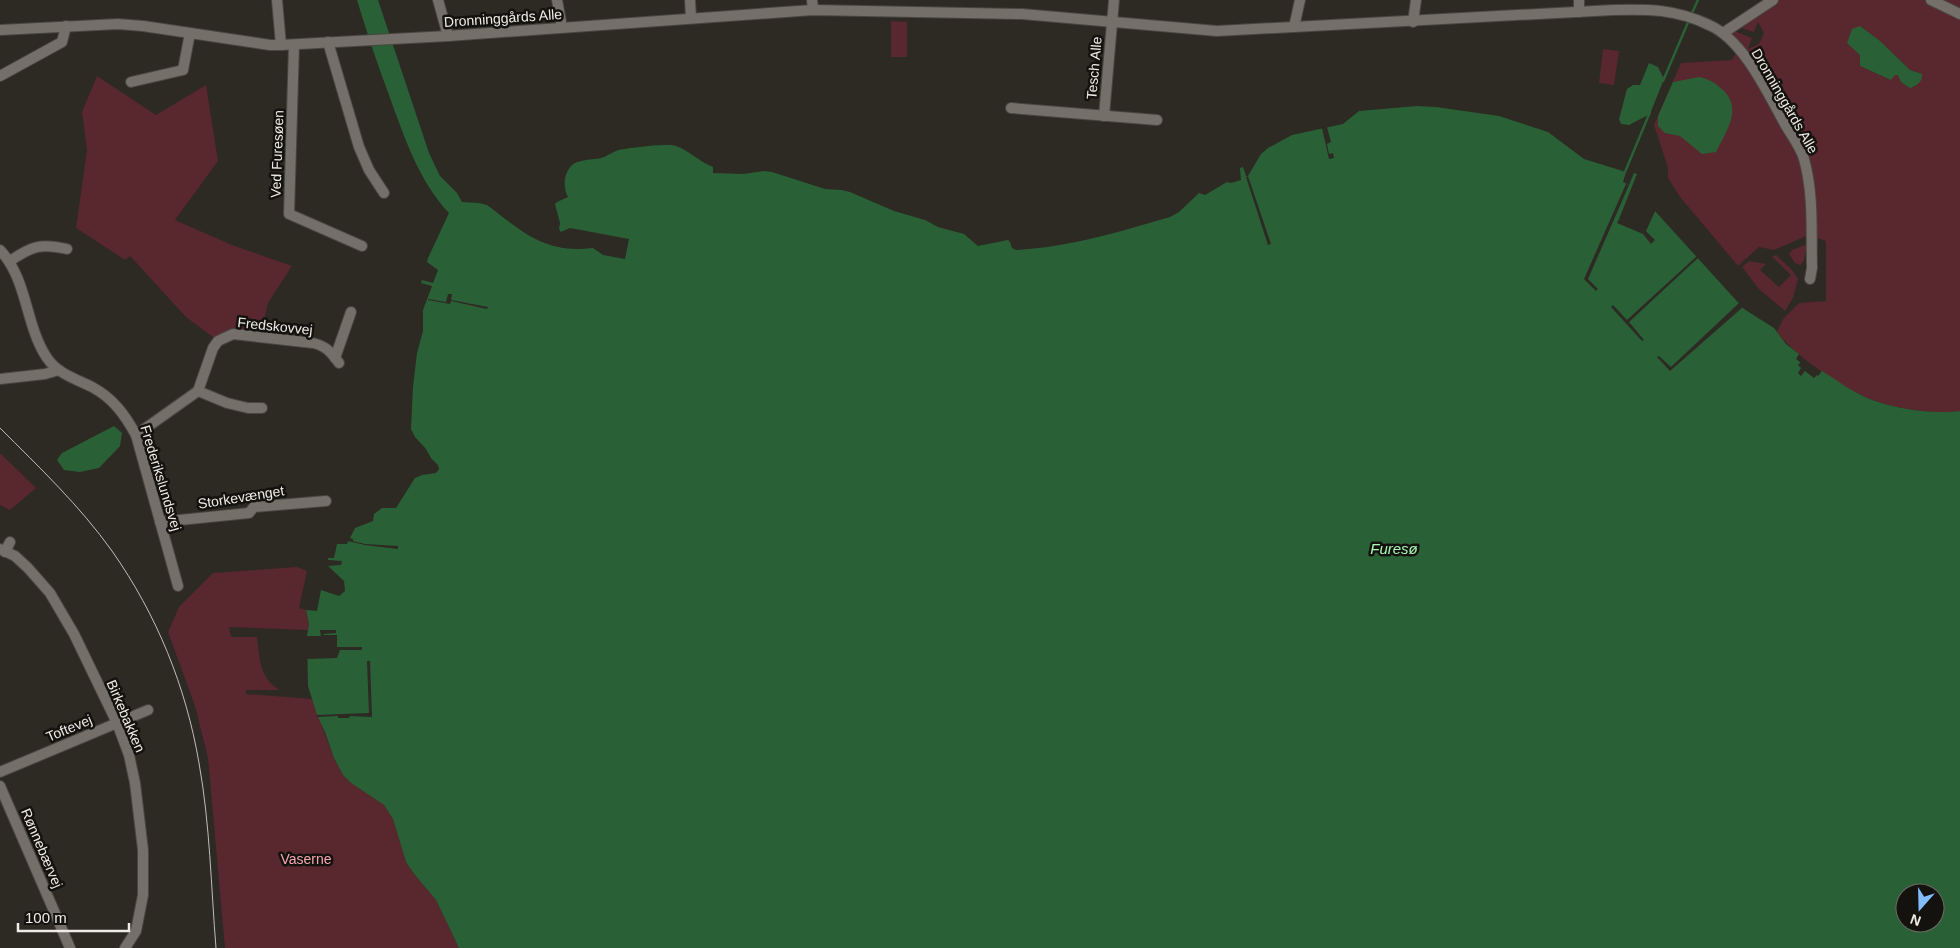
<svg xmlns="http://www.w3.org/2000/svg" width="1960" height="948" font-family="Arial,sans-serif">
  <rect width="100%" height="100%" fill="#2d2923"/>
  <g fill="#59272e" fill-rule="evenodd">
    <path d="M1768,0h192v411c-25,4 -63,-2 -87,-11 -28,-9 -79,-45 -96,-68l6,-13 16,-16 27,-2v-60l-17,-6 -35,15 -15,-3 -21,19 -58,-69 -12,-19v-10l-14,-43 27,-62 51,-3 8,-15 -12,-10 4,-5 20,8 -4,11 11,-5 5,-11 -6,-11 -4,10 -17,-5zM1860,26l19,14 31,30 12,4 -27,1 -4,5 -31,-14z"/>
    <path d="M891,21l16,1v35h-16z"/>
    <path d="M1603,49l16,2 -5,34 -15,-2z"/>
    <path d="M97,76l59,39 50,-30 12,76 -43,59 57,25 60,21 -24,37 -7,31 -30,-2 -17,6 -28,-21 -56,-61 -5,4 -49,-32 11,-78 -5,-38z"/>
    <path d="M1807,244l-3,16 -3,5 -6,-2 -6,-9 3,-4z"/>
    <path d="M1776,255l17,16 5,8 -5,19 -8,13 -26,-22 -17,-22 7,-6 17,3 -6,6 19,17 12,-12 -19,-18z"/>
    <path d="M0,453l36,35 -26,22 -10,-5z"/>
    <path d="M297,567l10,4 -8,37 7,2 3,14 -1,6 -79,-3 2,10h26c3,23 2,39 22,53h-33v4l66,5 22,59 9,17 8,8 33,22 9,14 13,43 9,13 21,25 23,48h-234l-17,-190 -13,-52 -27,-74 11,-25 34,-34z"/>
  </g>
  <g fill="#2a6036" fill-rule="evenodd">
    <path d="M357,0h21l51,153 11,23 17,17 5,9 17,1 8,2c36,27 57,49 106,43l10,7 22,4 4,-20 -59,-11 -9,4 -2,-3 1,-6 -5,-19 2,-2 11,-5c-5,-9 -5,-23 4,-32 7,-6 21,-5 29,-7 7,-2 11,-6 18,-8 10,-2 48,-7 57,-4 12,4 24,16 37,21v6l30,1 21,-3 8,1 53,17 17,1 8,2 44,19 31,9 13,7 26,7 14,12 30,-6 2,2 2,6 4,2c53,-3 103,-18 154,-33l9,-5 20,-19 6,2 22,-13 4,1 10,-3 -1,-12 3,-1 3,9h2l13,-22 7,-6 24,-13 51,-11 16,-13 58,-5 19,1 63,9 49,16 36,27 42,13 -3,10 6,3 5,-12 3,1 -18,45 27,11 9,-19 89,98 30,19 12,16 13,10 -3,5 22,17 4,-5c13,8 26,18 39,24 25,13 72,20 99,16v537h-1501l-23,-48 -21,-25 -9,-13 -13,-43 -9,-14 -33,-22 -8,-8 -9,-17 -9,-26 -8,-17 -9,-29 -1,-50 2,-12 -3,-14 11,1 4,-21 18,6 6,-5 -1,-10 -16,-15 13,-1 1,-4 -14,-1v-2h6l3,-14h10l8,-16 18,-7 1,-7 8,-6h14l19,-30 7,-3 14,-2 3,-4 -1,-4 -7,-7 -5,-9 -11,-12 -4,-8 2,-42 4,-34 6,-22v-21l9,-24 -11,-3 1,-3 11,3 5,-13 -11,-8 1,-4 21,-45c-30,-32 -44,-74 -59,-115 -12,-32 -23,-65 -33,-98zM1905,893h30v30h-30z"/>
    <path d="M1860,26l19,14 31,30 12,4c1,8 -6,12 -12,14l-9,-6 -3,-7h-3l-4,5 -31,-14v-11l-13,-12 5,-14z"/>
    <path d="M1649,63l9,4 6,12 -14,35 -21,11 -8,-1 -2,-5 8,-30 6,-4h7z"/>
    <path d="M1699,77c11,2 16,6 24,13 20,19 3,42 -7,62l-14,2 -22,-18 -15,-3 -7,-7v-10l15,-34z"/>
    <path d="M114,426l8,7 -2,13 -21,22 -19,4 -16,-2 -7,-10 5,-7z"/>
  </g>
  <g fill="#2d2923">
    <path d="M1327,127l4,15 -4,2 2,10 4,-1 1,5 -5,1 -7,-31z"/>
    <path d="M1248,176l23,68 -3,1 -22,-68z"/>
    <path d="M1626,184l3,1 -41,94 10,10 -2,2 -12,-12z"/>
    <path d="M1653,209l2,2 -9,20 9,9 -4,4 -8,-10 -26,-11 2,-4 5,2 1,-2 20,8z"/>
    <path d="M1697,256l1,2 -69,64 15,18 -2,1 -31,-34 2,-2 14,15z"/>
    <path d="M448,294h4l-1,6 37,7 -1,2 -36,-8 -1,3 -22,-4v-1l18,3z"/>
    <path d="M1739,303l4,4 -73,64 -13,-14 2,-1 12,11z"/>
    <path d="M1801,362l16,13 -3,3 -9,-7 -4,5 -3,-3 3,-5 -3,-3z"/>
    <path d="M349,538l4,1v2l12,3 33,2v3l-33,-4 -17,-4z"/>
    <path d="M320,630h16v3l-13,1 1,1h13v12h25v3h-22l-3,8 -30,1v-23h14z"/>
    <path d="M367,661h3l2,56 -22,-1 -1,2h-11v-2l-21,1v-2l52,-2z"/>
  </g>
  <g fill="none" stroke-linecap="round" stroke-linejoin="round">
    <g stroke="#2a6036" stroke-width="2.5">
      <path d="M1691,15l7,-15"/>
      <path d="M1663,81l26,-61"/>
      <path d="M1625,172l25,-60"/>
    </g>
    <g stroke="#494641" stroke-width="12">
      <g id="minor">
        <path d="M277,0l4,45"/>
        <path d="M438,0l10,36"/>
        <path d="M557,0l5,27"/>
        <path d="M690,0l1,18"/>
        <path d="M812,0l1,10"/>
        <path d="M1931,0l29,14"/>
        <path d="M1579,12v-12"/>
        <path d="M1413,22l3,-22"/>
        <path d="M1294,27l6,-27"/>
        <path d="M0,30l118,-6 25,2 127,19h11l167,-9 365,-26 209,4 195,17 396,-21c35,-1 63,-1 96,15 35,15 59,69 77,101 6,10 15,22 18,33 10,36 7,73 8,109l-2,11"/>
        <path d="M1723,33l50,-33"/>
        <path d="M328,42l31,105 10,23 15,23"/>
        <path d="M294,45l-5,169 73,32"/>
        <path d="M0,76l62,-34 4,-16"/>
        <path d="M131,82l52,-12 7,-37"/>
        <path d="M1011,108l146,12"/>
        <path d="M1104,116l10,-116"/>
        <path d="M0,250c28,30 25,75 47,108 11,16 29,21 45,29 21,11 33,28 44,48l42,151"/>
        <path d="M10,261c22,-15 31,-18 57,-12"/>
        <path d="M335,358l16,-46"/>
        <path d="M0,379l45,-5 14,-4"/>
        <path d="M198,391l29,12 21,5h14"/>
        <path d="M136,435l62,-44 15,-43 5,-7 15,-7 80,9c13,3 18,9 26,20"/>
        <path d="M160,522l89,-9 5,-6 72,-6"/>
        <path d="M0,549l15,7 13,12 22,25 24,41 43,89 12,32 6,28 8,67v45l-7,36 -11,17"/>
        <path d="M5,552l5,-10"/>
        <path d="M0,772l148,-62"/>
        <path d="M0,786l70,162"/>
      </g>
    </g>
    <use href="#minor" stroke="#746f68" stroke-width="10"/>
    <path stroke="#c1bdb9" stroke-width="1" d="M0,428c39,39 80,78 112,123 45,64 74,136 87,212 11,61 12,124 17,185"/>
  </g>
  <g text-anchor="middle" stroke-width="5" stroke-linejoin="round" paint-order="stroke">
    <g font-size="14" fill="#efece8" stroke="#14120f">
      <text transform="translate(503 18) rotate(-4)" y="5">Dronninggårds Alle</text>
      <text transform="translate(1094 68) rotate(-85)" y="5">Tesch Alle</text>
      <text transform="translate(1785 101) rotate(60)" y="5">Dronninggårds Alle</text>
      <text transform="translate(277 154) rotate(-88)" y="5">Ved Furesøen</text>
      <text transform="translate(275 326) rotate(6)" y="5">Fredskovvej</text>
      <text transform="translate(161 478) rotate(73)" y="5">Frederikslundsvej</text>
      <text transform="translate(241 497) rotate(-9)" y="5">Storkevænget</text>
      <text transform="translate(126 716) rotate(67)" y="5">Birkebakken</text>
      <text transform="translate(69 728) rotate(-23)" y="5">Toftevej</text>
      <text transform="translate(42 848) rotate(67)" y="5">Rønnebærvej</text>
    </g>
    <g font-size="14" fill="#f7a7af" stroke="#14120f">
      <text x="306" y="864">Vaserne</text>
    </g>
    <g font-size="15" font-style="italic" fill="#a8f8b6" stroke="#14120f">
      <text x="1394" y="554">Furesø</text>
    </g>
  </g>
  <g transform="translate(1920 908) rotate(200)"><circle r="24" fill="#14120f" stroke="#6c6966"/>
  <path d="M0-4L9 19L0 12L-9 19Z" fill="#83bcfb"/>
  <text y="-8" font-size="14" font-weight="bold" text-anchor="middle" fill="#efece8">N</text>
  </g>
  <path d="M18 923v8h111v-8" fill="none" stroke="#efece8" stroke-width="2.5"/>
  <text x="25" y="923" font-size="15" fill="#efece8" stroke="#14120f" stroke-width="4" paint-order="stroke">100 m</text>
</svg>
